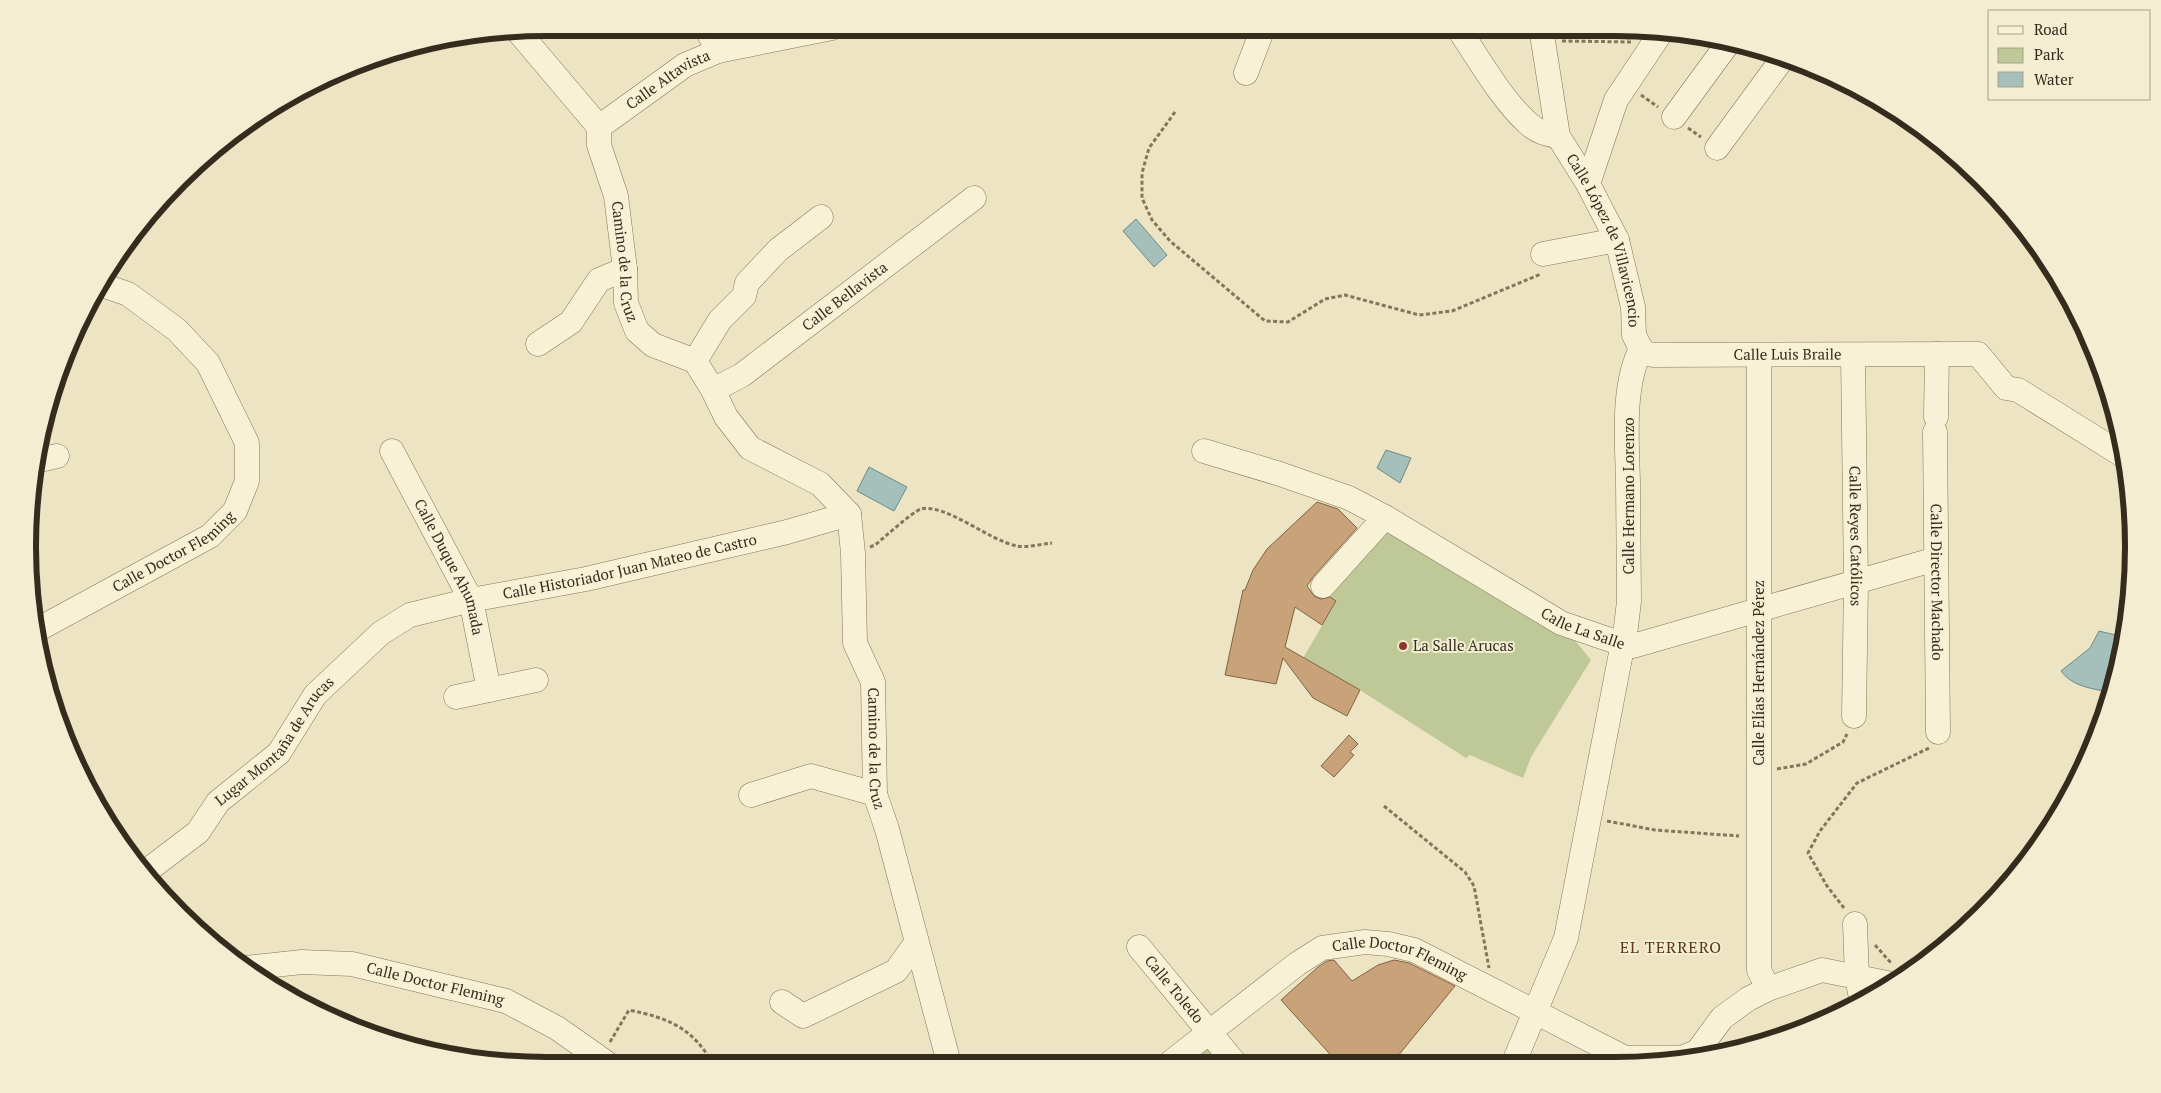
<svg xmlns="http://www.w3.org/2000/svg" width="2161" height="1093" font-family="'PT Serif',serif">
  <rect width="100%" height="100%" fill="#ece4c3"/>
  <g fill="#bec997">
    <path d="M1389,527l180,106 22,27 -60,97 -8,21 -53,-23 -4,3 -106,-68 -57,-32 33,-56 -6,-5z"/>
    <path d="M1206,1045l21,17h-39z"/>
  </g>
  <g fill="#a5bfba" stroke="#6c8c88">
    <path d="M1136,219l31,36 -13,12 -31,-36z"/>
    <path d="M1386,450l25,8 -11,25 -23,-15z"/>
    <path d="M869,467l38,20 -13,24 -37,-20z"/>
    <path d="M2099,631l21,5 -16,55c-16,-3 -33,-6 -43,-20l29,-23z"/>
  </g>
  <g fill="#c8a37a" stroke="#836342">
    <path d="M1317,502l21,7 19,19 -44,49 -6,9 7,10 7,3 9,-2 6,4 -14,24 -27,-18 -10,40 75,43 -13,26 -34,-18 -30,-40 -7,26 -51,-9 18,-85h2l8,-20 14,-21z"/>
    <path d="M1349,735l9,9 -8,8 4,3 -20,22 -13,-11z"/>
    <path d="M1334,960l18,21 26,-16 16,-5 15,3 46,23 -62,76h-56l-56,-62 37,-33 9,-6z"/>
  </g>
  <g fill="none" stroke-linecap="round" stroke-linejoin="round">
    <g stroke="#85765a" stroke-width="25">
      <g id="minor">
        <path d="M706,28l12,23"/>
        <path d="M1458,28c20,30 45,74 72,97 8,7 18,10 28,11"/>
        <path id="s1" d="M1541,28l17,108 30,48 29,56 16,67 1,28 7,14 6,5 6,1 325,-1 28,34 12,2 106,66"/>
        <path id="s2" d="M517,30l82,97v18l17,51 9,73 1,34 11,28 16,14 42,16 18,29 13,27 24,31 70,36 29,30 4,39 2,90 18,39 2,112 12,35 62,234"/>
        <path d="M1246,73l17,-45"/>
        <path d="M1674,117l55,-75"/>
        <path id="s3" d="M599,127l86,-62 33,-14 114,-23"/>
        <path d="M1717,148l66,-90"/>
        <path d="M1588,184l28,-84 46,-69"/>
        <path d="M1543,254l74,-14"/>
        <path d="M538,344l33,-22 28,-42 26,-11"/>
        <path d="M1759,355v615l9,19"/>
        <path id="s4" d="M1853,355l3,227 -2,134"/>
        <path d="M695,361l25,-41 24,-24 3,-13 31,-33 43,-33"/>
        <path id="s5" d="M713,390l29,-15 232,-177"/>
        <path d="M1936,417l1,-63"/>
        <path id="s6" d="M1935,432l3,300"/>
        <path id="s7" d="M392,451l79,149 18,90"/>
        <path id="s8" d="M1204,451l76,23 69,24 36,19 176,106 61,21 11,2 303,-87"/>
        <path d="M35,461l22,-5"/>
        <path d="M1323,586l62,-69"/>
        <path id="s9" d="M35,631l175,-95 25,-25 12,-30v-38l-39,-80 -31,-33 -49,-36 -29,-10"/>
        <path d="M456,697l80,-17"/>
        <path d="M751,795l60,-19 64,18"/>
        <path id="s10" d="M144,873l54,-41 20,-30 61,-49 36,-58 66,-62 29,-18 61,-15 115,-21 201,-47 62,-18"/>
        <path d="M1855,924l2,53 4,21"/>
        <path id="s11" d="M1139,947l95,115"/>
        <path id="s12" d="M246,968l56,-6 50,2 154,37 51,27 51,36"/>
        <path d="M782,1002l21,14 93,-45 20,-28"/>
        <path d="M1697,1052l25,-34 26,-19 20,-10 54,-19 65,13"/>
        <path id="s13" d="M1171,1062l126,-98 25,-16 43,-6 23,2 26,6 211,108h56l16,-6"/>
        <path d="M1514,1062l52,-124 60,-311 3,-26c0,-39 -1,-79 -1,-119 -1,-41 -6,-96 13,-133"/>
      </g>
    </g>
    <g stroke="#85765a" stroke-width="3" stroke-dasharray="4 2.5" stroke-linecap="butt">
      <path d="M1628,29l1,12"/>
      <path d="M1562,41l71,1"/>
      <path d="M1641,95l17,12"/>
      <path d="M1175,112l-26,36 -7,25v25l10,22 18,21 95,80 23,1 37,-23 20,-4 74,20 33,-4 89,-37"/>
      <path d="M1688,128l13,9"/>
      <path d="M870,547l5,-2c10,-8 37,-33 46,-36 24,-6 69,32 96,37 10,2 24,-2 35,-3"/>
      <path d="M1777,769l29,-5 37,-22 4,-8"/>
      <path d="M1384,806l81,66 9,14 15,82"/>
      <path d="M1607,821l48,9 84,6"/>
      <path d="M1844,908l-17,-22 -19,-33 12,-22 37,-48 72,-35"/>
      <path d="M1875,945l16,18"/>
      <path d="M610,1042l19,-32c39,8 63,17 84,54"/>
    </g>
    <use href="#minor" stroke="#f7f1d5" stroke-width="24"/>
  </g>
  <circle fill="#91382d" stroke="#f3eed2" stroke-width="2" cx="1403" cy="646" r="5"/>
  <g text-anchor="middle" stroke-width="4" stroke-linejoin="round" paint-order="stroke">
    <g font-size="15" fill="#352c1e" stroke="#f3eed2">
      <text dy="5" stroke="none"><textPath href="#s3" startOffset="84">Calle Altavista</textPath></text>
      <text dy="5" stroke="none"><textPath href="#s1" startOffset="225">Calle López de Villavicencio</textPath></text>
      <text dy="5" stroke="none"><textPath href="#s2" startOffset="265">Camino de la Cruz</textPath></text>
      <text dy="5" stroke="none"><textPath href="#s5" startOffset="162">Calle Bellavista</textPath></text>
      <text dy="5" stroke="none"><textPath href="#s1" startOffset="490">Calle Luis Braile</textPath></text>
      <text transform="translate(1629 496) rotate(-90)" y="5">Calle Hermano Lorenzo</text>
      <text dy="5" stroke="none"><textPath href="#s4" startOffset="181">Calle Reyes Católicos</textPath></text>
      <text dy="5" stroke="none"><textPath href="#s9" startOffset="160">Calle Doctor Fleming</textPath></text>
      <text dy="5" stroke="none"><textPath href="#s10" startOffset="600">Calle Historiador Juan Mateo de Castro</textPath></text>
      <text dy="5" stroke="none"><textPath href="#s7" startOffset="130">Calle Duque Ahumada</textPath></text>
      <text dy="5" stroke="none"><textPath href="#s6" startOffset="150">Calle Director Machado</textPath></text>
      <text dy="5" stroke="none"><textPath href="#s8" startOffset="421">Calle La Salle</textPath></text>
      <text transform="translate(1759 673) rotate(-90)" y="5">Calle Elías Hernández Pérez</text>
      <text dy="5" stroke="none"><textPath href="#s10" startOffset="188">Lugar Montaña de Arucas</textPath></text>
      <text dy="5" stroke="none"><textPath href="#s2" startOffset="865">Camino de la Cruz</textPath></text>
      <text dy="5" stroke="none"><textPath href="#s13" startOffset="270">Calle Doctor Fleming</textPath></text>
      <text dy="5" stroke="none"><textPath href="#s12" startOffset="192">Calle Doctor Fleming</textPath></text>
      <text dy="5" stroke="none"><textPath href="#s11" startOffset="55">Calle Toledo</textPath></text>
    </g>
    <g font-size="15" fill="#352c1e" stroke="#f3eed2" text-anchor="start">
      <text x="1413" y="651">La Salle Arucas</text>
    </g>
    <g font-size="16" letter-spacing="1" fill="#60341f" stroke="#f3eed2">
      <text x="1671" y="953">EL TERRERO</text>
    </g>
  </g>
  <path d="M0 0H2161V1093H0ZM546 36H1615A510 510 0 0 1 2125 546V547A510 510 0 0 1 1615 1057H546A510 510 0 0 1 36 547V546A510 510 0 0 1 546 36Z" fill="#f3eed2" fill-rule="evenodd"/>
  <path fill="none" stroke="#352c1e" stroke-width="6" d="M546 36H1615A510 510 0 0 1 2125 546V547A510 510 0 0 1 1615 1057H546A510 510 0 0 1 36 547V546A510 510 0 0 1 546 36Z"/>
  <rect x="1988" y="10" width="162" height="90" fill="#f3eed2" stroke="#a7a08a"/>
  <rect x="1998" y="26" width="25" height="8" fill="#f7f1d5" stroke="#a7a08a"/>
  <text x="2034" y="35" font-size="15" fill="#352c1e">Road</text>
  <rect x="1998" y="48" width="25" height="15" fill="#bec997" stroke="#a7a08a"/>
  <text x="2034" y="60" font-size="15" fill="#352c1e">Park</text>
  <rect x="1998" y="72" width="25" height="15" fill="#a5bfba" stroke="#a7a08a"/>
  <text x="2034" y="85" font-size="15" fill="#352c1e">Water</text>
</svg>
